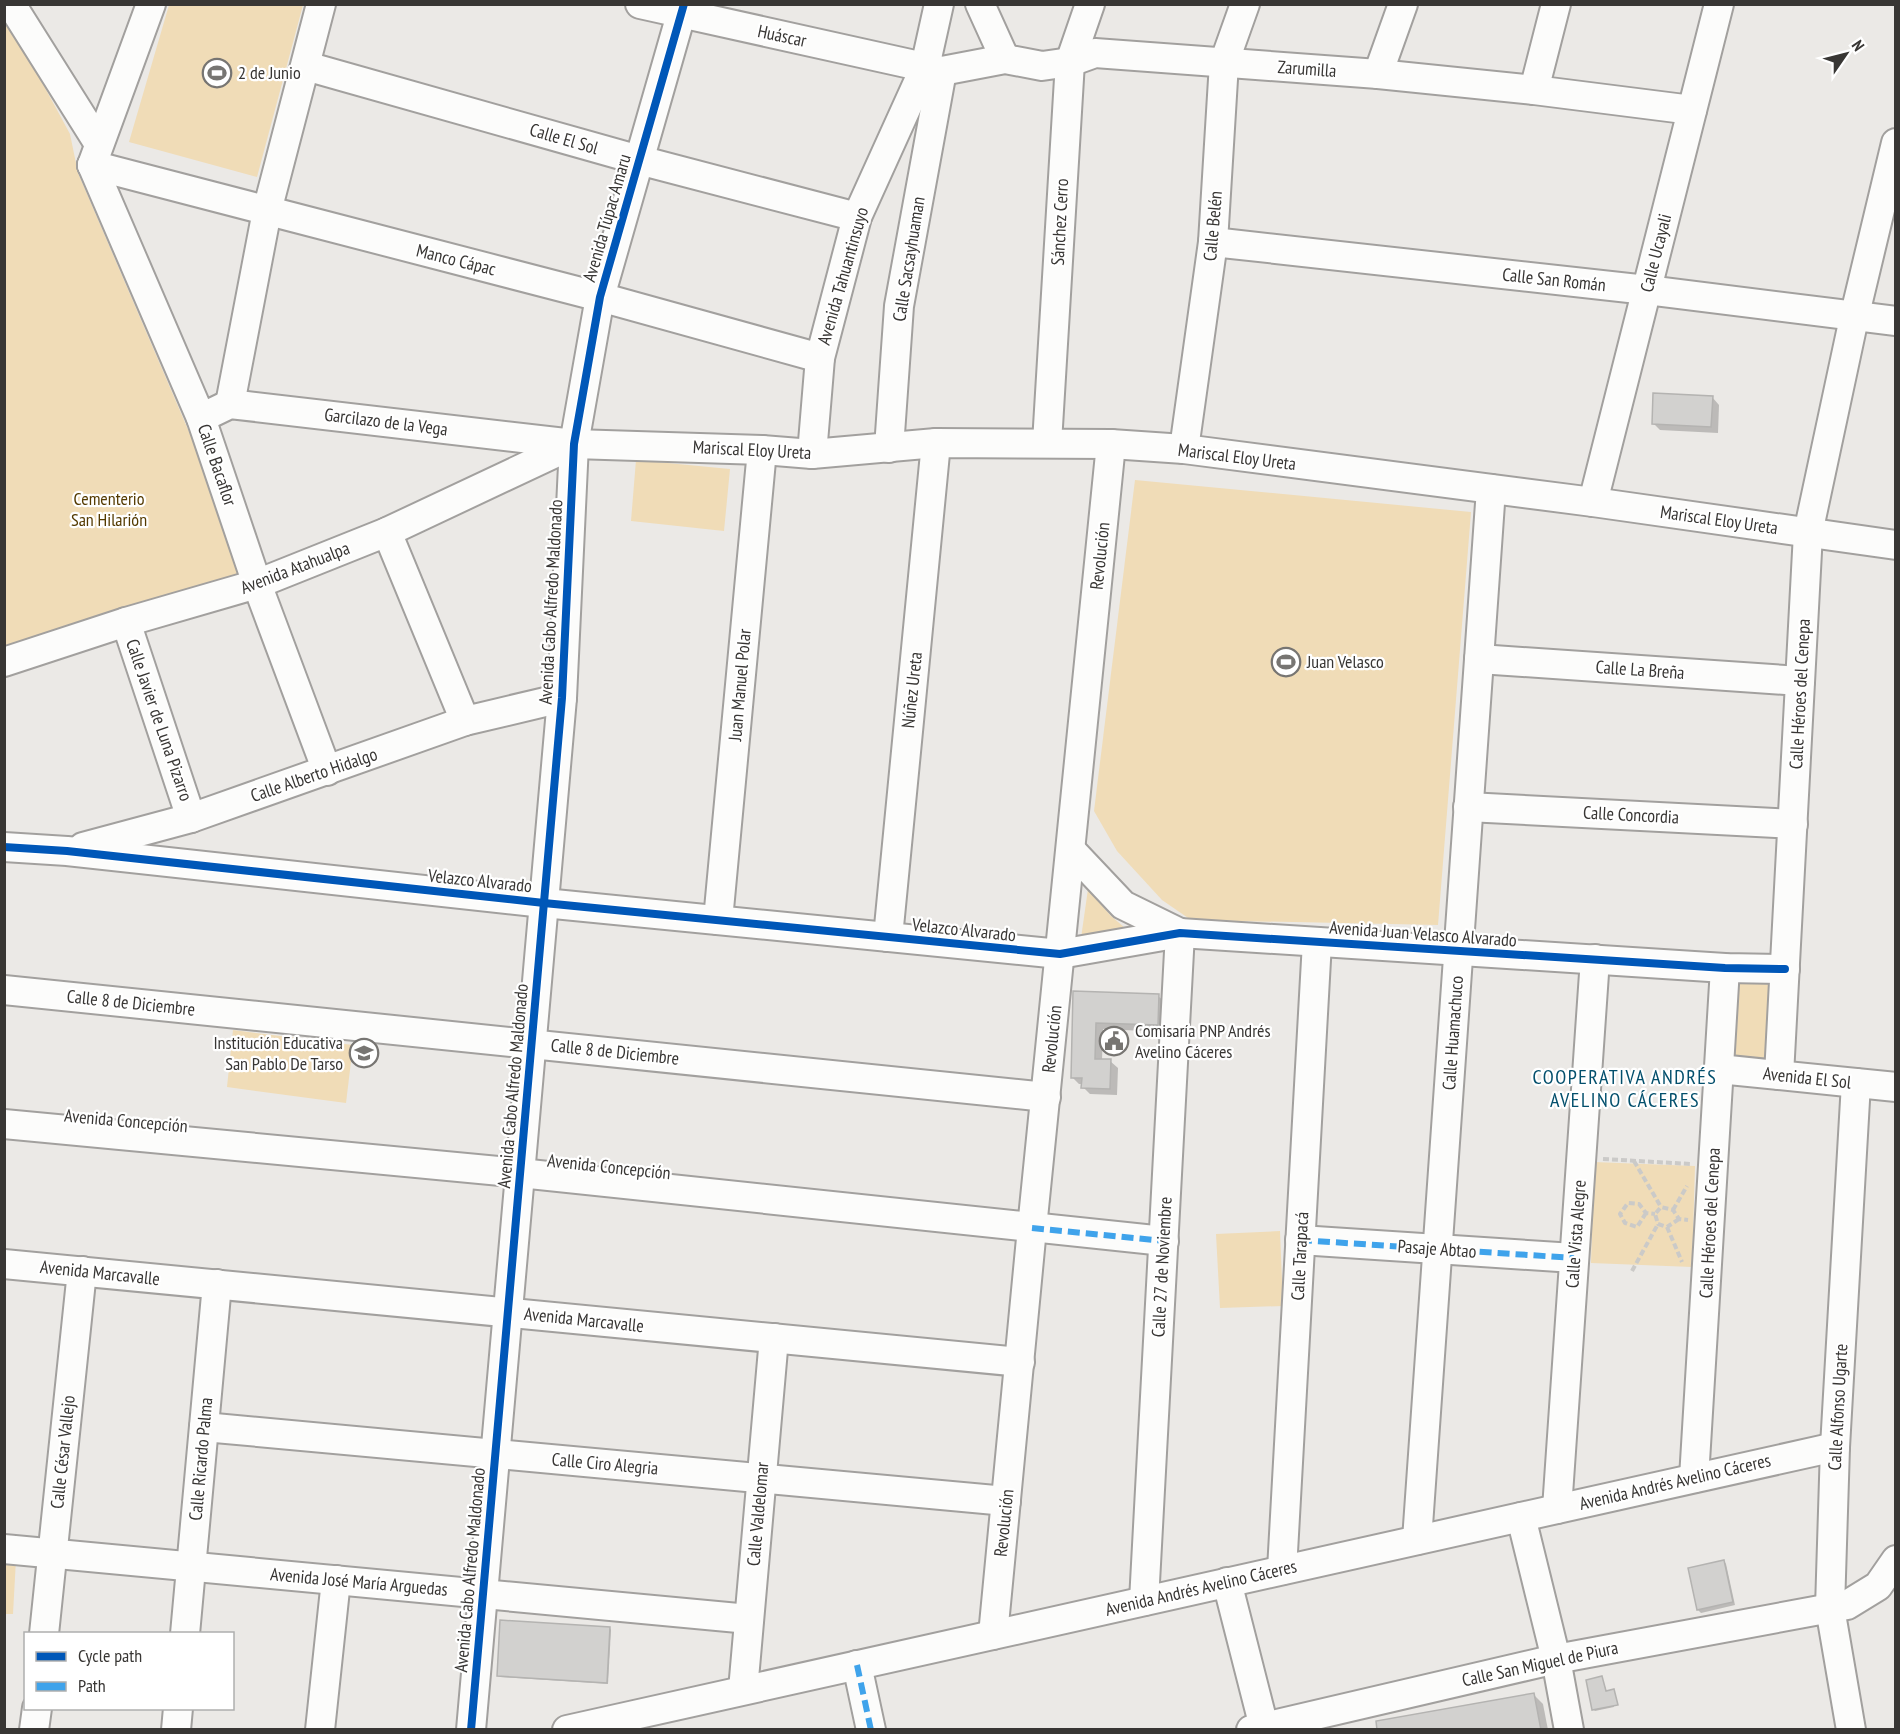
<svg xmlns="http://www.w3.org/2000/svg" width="1900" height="1734" font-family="'PT Sans Narrow',sans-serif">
  <rect width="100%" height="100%" fill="#ebe9e6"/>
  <g fill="#f0dcb7">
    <path d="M169,5h134l-46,172 -128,-35z"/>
    <path d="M4,12l66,122 8,39 172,401 -246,79z"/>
    <path d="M636,460l94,9 -6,62 -93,-10z"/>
    <path d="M1135,480l336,32 -33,413 -247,-5 -29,-20 -45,-49 -23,-40z"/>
    <path d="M1088,889l22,26 23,20 -52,3z"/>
    <path d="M1736,979l37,3 -6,83 -38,-3z"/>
    <path d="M233,1030l120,15 -7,58 -119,-16z"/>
    <path d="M1594,1162l101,4 -3,101 -101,-4z"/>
    <path d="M1280,1231l3,75 -63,2 -4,-74z"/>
    <path d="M4,1559h12l-3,55h-8z"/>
  </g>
  <g fill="#0003">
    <path d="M1712,397l7,8 -1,28 -58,-3 -7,-7z"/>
    <path d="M1075,993l83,3 8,7 -1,29 -62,-3 -1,31 8,1 8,7 -1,27 -27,-1 -7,-7v-3h-4l-7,-7z"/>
    <path d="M1724,1561l2,3 9,41 -34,8 -3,-3z"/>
    <path d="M610,1628l1,2 -3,54 -108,-7 -2,-2z"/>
    <path d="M1602,1678l5,14 5,1 2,14 -19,4 -1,-1z"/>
    <path d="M1533,1694l10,10 5,26h-143z"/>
  </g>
  <g fill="#d2d1cf" stroke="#b4b3b1" stroke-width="1.5">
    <path d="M1653,393l60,3 -2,31 -59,-3z"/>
    <path d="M1073,991l86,3 -1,31 -62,-2 -1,36h16l-1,30 -29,-1 1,-10h-11z"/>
    <path d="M1724,1560l9,42 -36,8 -9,-42z"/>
    <path d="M500,1620l110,7 -3,56 -110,-7z"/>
    <path d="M1602,1676l4,15 8,-2 4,16 -26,5 -6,-30z"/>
    <path d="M1534,1693l7,37h-164l-1,-9z"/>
  </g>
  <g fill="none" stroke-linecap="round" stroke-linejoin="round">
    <g stroke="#a2a09e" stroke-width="32">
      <g id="minor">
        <path d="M11,4l88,140"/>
        <path d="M640,4l302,67 63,-12 37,7 28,-4 25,-9 283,21 156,16 158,20"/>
        <path d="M980,4l25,55"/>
        <path d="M306,66l333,94 218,57"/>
        <path d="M1378,74l25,-70"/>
        <path d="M1534,90l22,-86"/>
        <path d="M92,165l508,132 220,61"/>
        <path d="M92,165l109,253 56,166 70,187"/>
        <path d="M92,165l59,-161"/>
        <path d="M1213,242l434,48 249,31"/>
        <path d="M230,404l37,-193 54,-207"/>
        <path d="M201,418l29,-14 344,40 188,6 50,4 124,-11 175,1 73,5 409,53 303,43"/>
        <path d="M1047,443l23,-381 20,-58"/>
        <path d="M889,448l10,-142 43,-235"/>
        <path d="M1184,449l29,-207 11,-179 21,-59"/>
        <path d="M812,454l8,-96 37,-141 68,-150 14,-63"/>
        <path d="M1593,502l126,-498"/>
        <path d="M387,532l78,189"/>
        <path d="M126,622l65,196"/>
        <path d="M1479,659l321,22"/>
        <path d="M4,662l122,-40 131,-38 130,-52 187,-88"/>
        <path d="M1468,807l325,17"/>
        <path d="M4,847l63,4 477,52 516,51 120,-21 545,35 60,1"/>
        <path d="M83,847l108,-29 274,-97 97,-23"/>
        <path d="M1071,850l52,55 57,28 -36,668"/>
        <path d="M718,920l44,-470"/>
        <path d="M888,937l48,-494"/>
        <path d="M4,990l1042,107"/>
        <path d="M1719,1069l177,18"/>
        <path d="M1779,1075l29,-542 46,-215 42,-175"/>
        <path d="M4,1124l516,49 644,68"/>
        <path d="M1300,1240l274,18"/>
        <path d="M4,1264l1016,98"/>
        <path d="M204,1427l802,74"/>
        <path d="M1694,1478l31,-510"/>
        <path d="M1557,1509l38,-550"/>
        <path d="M1521,1517l35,142 13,71"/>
        <path d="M1417,1540l74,-1051"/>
        <path d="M4,1549l745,70"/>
        <path d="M1282,1570l35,-628"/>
        <path d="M1227,1582l37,145"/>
        <path d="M44,1634l38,-363"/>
        <path d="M185,1634l32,-350"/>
        <path d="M993,1635l39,-407 79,-784"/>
        <path d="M857,1665l14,65"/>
        <path d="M743,1690l31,-352"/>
        <path d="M34,1730l3,-22"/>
        <path d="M176,1730l2,-22"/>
        <path d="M320,1730l16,-150"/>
        <path d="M471,1730l91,-1032 12,-254 26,-147 84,-293"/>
        <path d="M567,1730l1268,-283"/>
        <path d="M1251,1730l305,-71 291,-54 31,-19 18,-26"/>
        <path d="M1851,1730l-21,-122 5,-161 21,-364"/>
      </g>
    </g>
    <g stroke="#cbcac8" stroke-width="4" stroke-dasharray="6 3" stroke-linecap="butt">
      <path d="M1603,1159l88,5"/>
      <path d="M1634,1161l27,46"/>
      <path d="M1673,1210l14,-24"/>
      <path d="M1646,1213l-9,14 -12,-4 -5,-9 8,-11 11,1 7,9 9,1"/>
      <path d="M1679,1219l-12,8 -9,-3 -3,-10 6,-7 12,3 6,9 9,1"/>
      <path d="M1667,1227l15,35"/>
      <path d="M1632,1271l26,-47"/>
    </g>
    <use href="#minor" stroke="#fcfcfb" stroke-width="28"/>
    <g stroke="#3fa3eb" stroke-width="6" stroke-dasharray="12 6" stroke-linecap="butt">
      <path d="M1032,1228l132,13"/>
      <path d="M1300,1240l274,18"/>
      <path d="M857,1665l14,65"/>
    </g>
    <g stroke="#fff" stroke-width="11">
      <g id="cycleway">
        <path d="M4,847l63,4 477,52 516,51 120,-21 545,35 60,1"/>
        <path d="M471,1730l91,-1032 12,-254 26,-147 84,-293"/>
      </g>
    </g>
    <use href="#cycleway" stroke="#0057b8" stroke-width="8"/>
  </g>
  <defs>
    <g id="stadium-ring" transform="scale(1.5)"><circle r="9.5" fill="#fff" stroke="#777572" stroke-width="1.5"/><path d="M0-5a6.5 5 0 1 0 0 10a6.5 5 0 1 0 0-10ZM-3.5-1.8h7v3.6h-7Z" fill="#777572"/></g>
    <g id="civic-ring" transform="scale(1.5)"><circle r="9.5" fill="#fff" stroke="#777572" stroke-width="1.5"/><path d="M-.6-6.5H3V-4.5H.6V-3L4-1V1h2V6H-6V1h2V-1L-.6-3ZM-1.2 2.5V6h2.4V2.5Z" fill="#777572"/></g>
    <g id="school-ring" transform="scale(1.5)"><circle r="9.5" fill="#fff" stroke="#777572" stroke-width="1.5"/><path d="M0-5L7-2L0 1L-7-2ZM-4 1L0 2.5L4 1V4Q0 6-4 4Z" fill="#777572"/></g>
  </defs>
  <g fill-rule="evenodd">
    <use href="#stadium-ring" x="217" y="73"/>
    <use href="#stadium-ring" x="1286" y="662"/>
    <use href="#civic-ring" x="1114" y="1041"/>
    <use href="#school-ring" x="364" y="1053"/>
  </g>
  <g text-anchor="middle" stroke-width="4.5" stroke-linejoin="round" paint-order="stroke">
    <g font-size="18" fill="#383634" stroke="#fff">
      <text transform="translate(782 36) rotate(12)" y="6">Huáscar</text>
      <text transform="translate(1307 69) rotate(4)" y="6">Zarumilla</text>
      <text transform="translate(564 139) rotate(16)" y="6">Calle El Sol</text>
      <text transform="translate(607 218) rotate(-74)" y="6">Avenida Túpac Amaru</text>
      <text transform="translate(1060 222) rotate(-87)" y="6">Sánchez Cerro</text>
      <text transform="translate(1213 226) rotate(-85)" y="6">Calle Belén</text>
      <text transform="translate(1656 253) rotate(-76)" y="6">Calle Ucayali</text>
      <text transform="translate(909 259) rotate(-81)" y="6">Calle Sacsayhuaman</text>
      <text transform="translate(456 260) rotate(14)" y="6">Manco Cápac</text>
      <text transform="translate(843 276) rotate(-74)" y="6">Avenida Tahuantinsuyo</text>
      <text transform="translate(1554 280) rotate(6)" y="6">Calle San Román</text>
      <text transform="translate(386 422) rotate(7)" y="6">Garcilazo de la Vega</text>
      <text transform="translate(752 450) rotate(3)" y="6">Mariscal Eloy Ureta</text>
      <text transform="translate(1237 457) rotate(7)" y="6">Mariscal Eloy Ureta</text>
      <text transform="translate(217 465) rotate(71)" y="6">Calle Bacaflor</text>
      <text transform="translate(1719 520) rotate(8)" y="6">Mariscal Eloy Ureta</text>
      <text transform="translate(1100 556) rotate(-84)" y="6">Revolución</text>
      <text transform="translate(295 568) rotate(-21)" y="6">Avenida Atahualpa</text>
      <text transform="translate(551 602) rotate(-87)" y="6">Avenida Cabo Alfredo Maldonado</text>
      <text transform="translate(1640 670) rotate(4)" y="6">Calle La Breña</text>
      <text transform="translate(740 685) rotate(-85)" y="6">Juan Manuel Polar</text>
      <text transform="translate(912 690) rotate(-84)" y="6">Núñez Ureta</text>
      <text transform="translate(1800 694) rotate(-87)" y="6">Calle Héroes del Cenepa</text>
      <text transform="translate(159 720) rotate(71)" y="6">Calle Javier de Luna Pizarro</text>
      <text transform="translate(314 775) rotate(-19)" y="6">Calle Alberto Hidalgo</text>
      <text transform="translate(1631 815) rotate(3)" y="6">Calle Concordia</text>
      <text transform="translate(480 881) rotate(6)" y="6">Velazco Alvarado</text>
      <text transform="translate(964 930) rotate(6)" y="6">Velazco Alvarado</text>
      <text transform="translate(1423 934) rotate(4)" y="6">Avenida Juan Velasco Alvarado</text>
      <text transform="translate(131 1003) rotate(6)" y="6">Calle 8 de Diciembre</text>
      <text transform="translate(1453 1033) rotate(-86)" y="6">Calle Huamachuco</text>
      <text transform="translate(1052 1039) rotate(-84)" y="6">Revolución</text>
      <text transform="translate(615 1052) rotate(6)" y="6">Calle 8 de Diciembre</text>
      <text transform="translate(1807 1078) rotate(6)" y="6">Avenida El Sol</text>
      <text transform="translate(513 1086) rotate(-85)" y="6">Avenida Cabo Alfredo Maldonado</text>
      <text transform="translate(126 1121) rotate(5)" y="6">Avenida Concepción</text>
      <text transform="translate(609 1167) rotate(6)" y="6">Avenida Concepción</text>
      <text transform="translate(1710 1223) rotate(-87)" y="6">Calle Héroes del Cenepa</text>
      <text transform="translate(1576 1234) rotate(-86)" y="6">Calle Vista Alegre</text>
      <text transform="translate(1437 1249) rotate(4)" y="6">Pasaje Abtao</text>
      <text transform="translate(1300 1256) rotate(-87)" y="6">Calle Tarapacá</text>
      <text transform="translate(1162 1267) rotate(-87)" y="6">Calle 27 de Noviembre</text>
      <text transform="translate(100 1273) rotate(6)" y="6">Avenida Marcavalle</text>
      <text transform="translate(584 1320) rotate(6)" y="6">Avenida Marcavalle</text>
      <text transform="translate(1838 1407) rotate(-87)" y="6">Calle Alfonso Ugarte</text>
      <text transform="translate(63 1452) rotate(-84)" y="6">Calle César Vallejo</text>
      <text transform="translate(201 1459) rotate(-85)" y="6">Calle Ricardo Palma</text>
      <text transform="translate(605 1464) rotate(5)" y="6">Calle Ciro Alegria</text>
      <text transform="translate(1675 1482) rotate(-13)" y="6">Avenida Andrés Avelino Cáceres</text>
      <text transform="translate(758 1514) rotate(-85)" y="6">Calle Valdelomar</text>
      <text transform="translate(1004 1523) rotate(-84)" y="6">Revolución</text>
      <text transform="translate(470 1570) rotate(-85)" y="6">Avenida Cabo Alfredo Maldonado</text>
      <text transform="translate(359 1582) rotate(5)" y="6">Avenida José María Arguedas</text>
      <text transform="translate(1201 1588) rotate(-13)" y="6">Avenida Andrés Avelino Cáceres</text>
      <text transform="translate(1540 1664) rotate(-12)" y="6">Calle San Miguel de Piura</text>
    </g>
    <g font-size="18" fill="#383634" stroke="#fff" text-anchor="start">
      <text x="238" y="79">2 de Junio</text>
      <text x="1307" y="668">Juan Velasco</text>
      <text x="1135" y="1037">Comisaría PNP Andrés<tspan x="1135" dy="21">Avelino Cáceres</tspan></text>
      <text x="343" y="1049" text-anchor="end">Institución Educativa<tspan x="343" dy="21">San Pablo De Tarso</tspan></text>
    </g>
    <g font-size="18" fill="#543a00" stroke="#fff">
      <text x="109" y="505">Cementerio<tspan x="109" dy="21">San Hilarión</tspan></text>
    </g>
    <g font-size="20" letter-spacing="1.5" fill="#034f6c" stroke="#fff">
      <text x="1625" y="1084">COOPERATIVA ANDRÉS<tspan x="1625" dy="23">AVELINO CÁCERES</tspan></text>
    </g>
  </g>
  <rect width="1900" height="1734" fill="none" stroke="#383634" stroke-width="12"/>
  <rect x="24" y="1632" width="210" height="78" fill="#ffffff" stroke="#afafae" stroke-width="1.5"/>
  <rect x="36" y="1652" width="30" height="9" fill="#0057b8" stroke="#afafae" stroke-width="1.5"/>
  <text x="78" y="1662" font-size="18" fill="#383634">Cycle path</text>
  <rect x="36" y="1682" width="30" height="9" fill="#3fa3eb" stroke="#afafae" stroke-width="1.5"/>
  <text x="78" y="1692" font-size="18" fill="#383634">Path</text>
  <g transform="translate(1846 54) rotate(55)" stroke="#ffffff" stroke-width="4.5" paint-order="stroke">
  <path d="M0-4.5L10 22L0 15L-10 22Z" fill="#383634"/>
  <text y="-9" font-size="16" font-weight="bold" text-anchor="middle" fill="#383634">N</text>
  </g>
</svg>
